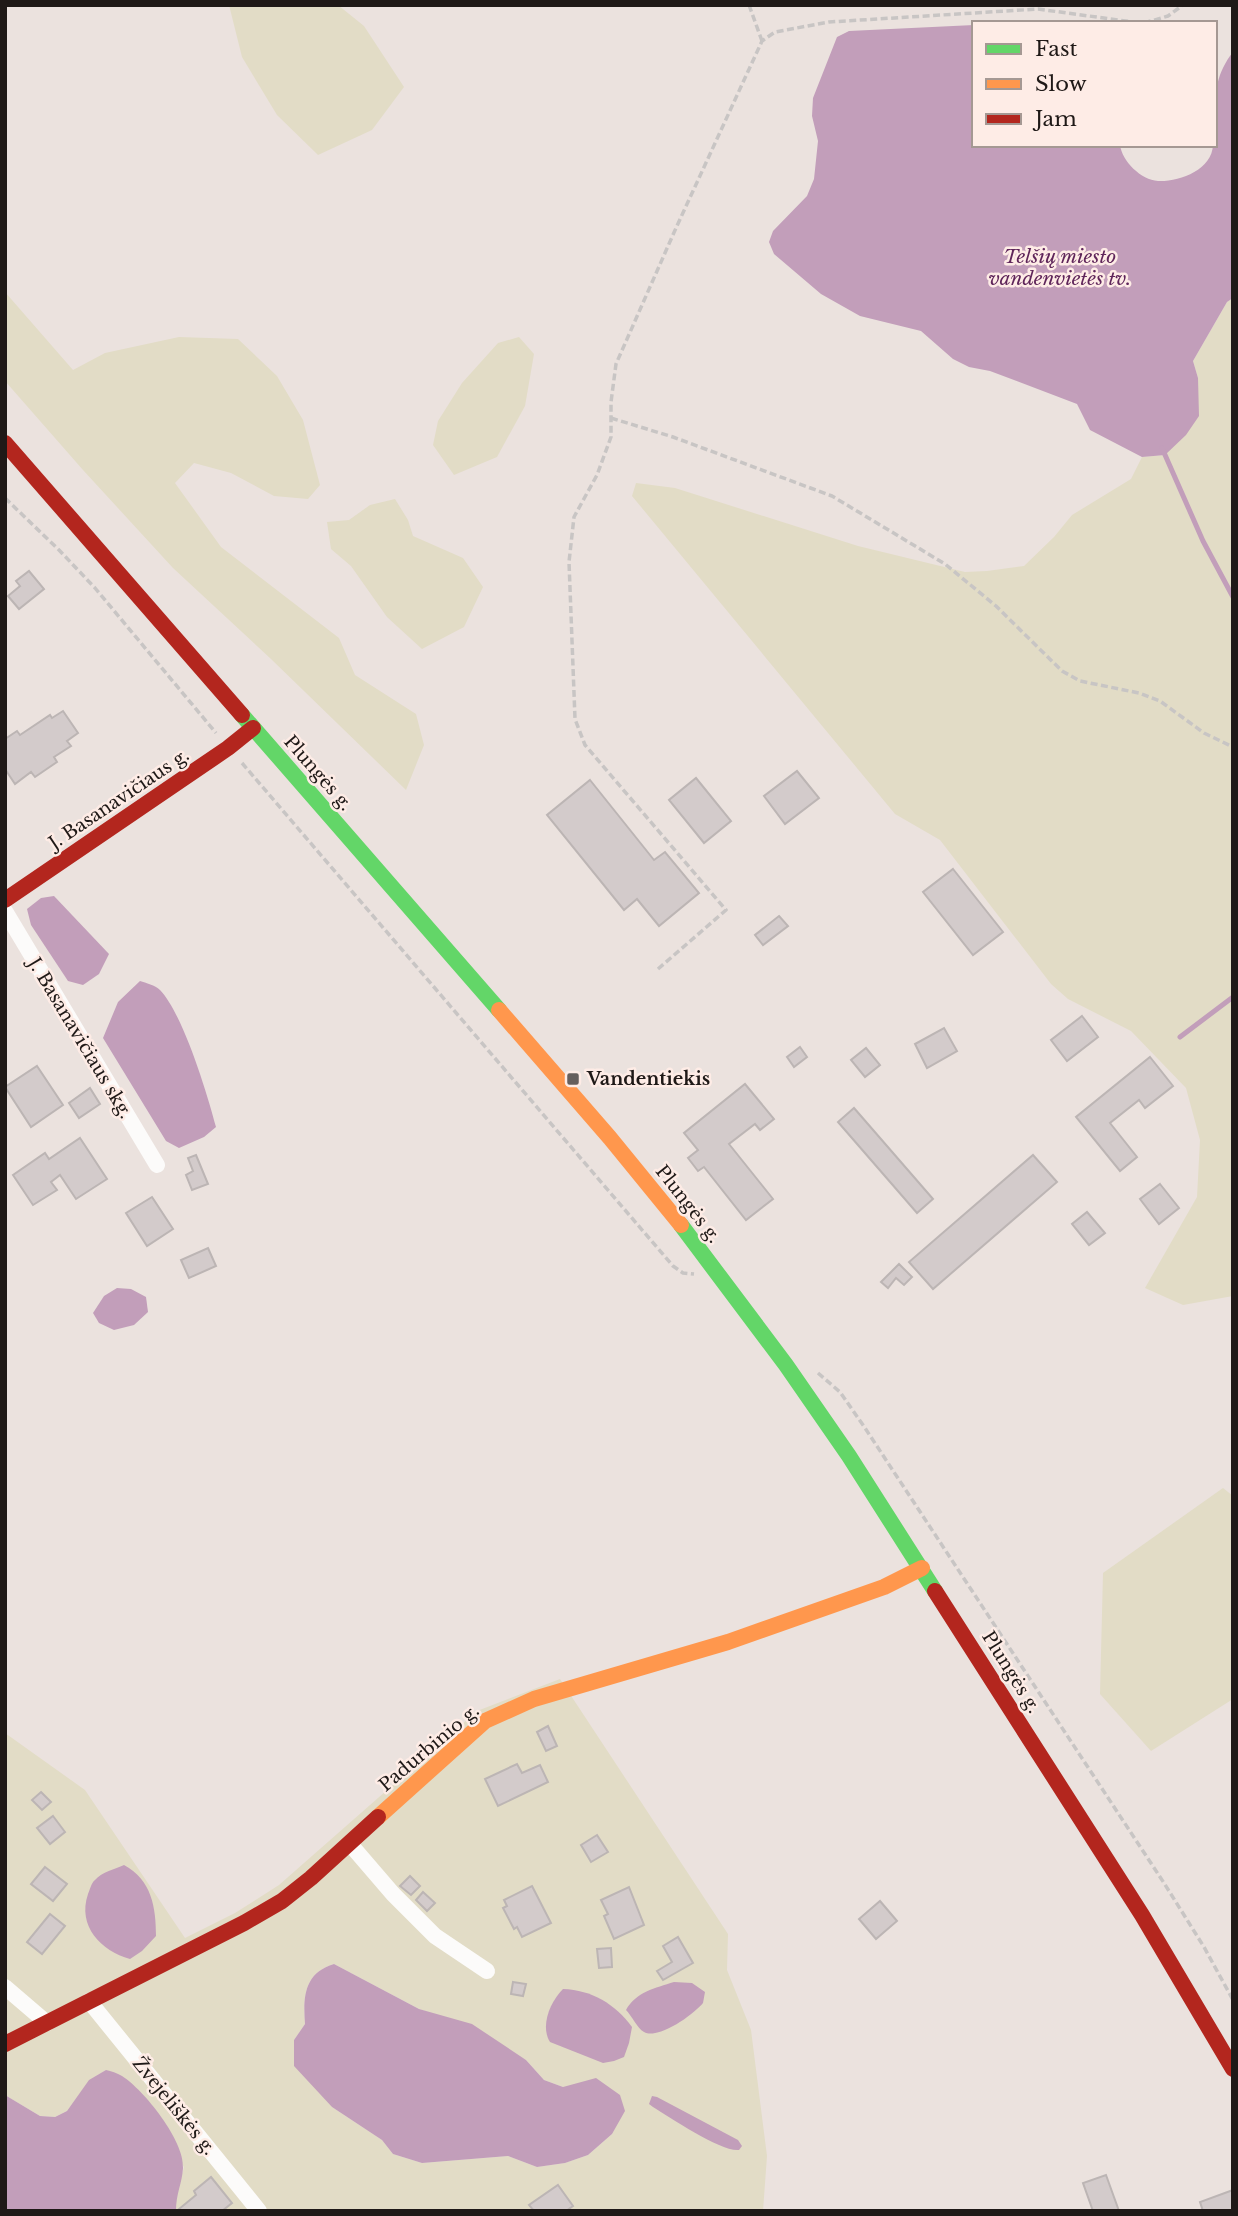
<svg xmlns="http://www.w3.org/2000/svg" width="1238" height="2216" font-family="'Libre Baskerville',serif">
  <rect width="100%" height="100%" fill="#ebe2de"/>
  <g fill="#e2dcc6" fill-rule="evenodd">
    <path d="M229,5h109l26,21 40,61 -32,43 -54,25 -41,-40 -35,-58z"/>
    <path d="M5,292l68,78 32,-17 74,-16 59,2 39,37 26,44 17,65 -12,14 -34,-3 -43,-23 -37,-10 -19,20 46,64 118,91 16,37 61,39 8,31 -18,45 -135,-131 -98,-91 -90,-98 -78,-89z"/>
    <path d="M1233,298v998l-50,9 -38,-17 52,-91 3,-57 -14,-52 -55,-57 -63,-32 -17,-15 -111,-144 -45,-26 -263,-318 4,-13 39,5 183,58 107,26 22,-1 37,-5 30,-29 18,-22 59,-36 11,-22 23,-2 33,-77 -5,-17 34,-59z"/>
    <path d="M519,337l15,17 -9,52 -28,51 -43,18 -21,-30 5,-24 24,-38 36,-40z"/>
    <path d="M395,499l13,21 5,16 50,22 20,29 -19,40 -42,22 -35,-32 -36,-51 -20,-17 -4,-27 22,-2 21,-15z"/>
    <path d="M1223,1488l10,8v203l-82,52 -51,-57 3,-121z"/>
    <path d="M560,1679l168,255 -1,36 24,60 16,126 -4,55h-587v-15l8,-29 -78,-97 -16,10 -23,31 -12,6 -15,-1 -35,-21v-362l80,57 100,148 50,-25 44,-28 198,-174zM334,1964l85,45 18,6 89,45 18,20 19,7 49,47 -24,21 -23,8 -28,4 -29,-11 -86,7 -29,-9 -11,-14 -50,-33 -38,-67 11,-16c-2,-27 -1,-51 29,-60z"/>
  </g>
  <g fill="#c29eba">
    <path d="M974,25v120h146c2,16 21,35 38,36 21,1 54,-11 55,-36h2c0,-35 -5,-64 18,-93v246l-6,4 -34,59 5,17 1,38 -13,19 -21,20 -23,2 -52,-27 -13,-26 -87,-33 -21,-4 -16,-8 -32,-28 -61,-15 -39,-22 -47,-40 -5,-12 4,-11 34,-35 7,-17 4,-38 -6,-25 1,-18 24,-61 12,-6z"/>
    <path d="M54,896l55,58 -10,20 -16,11 -15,-4 -37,-56 -4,-16 14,-11z"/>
    <path d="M140,981c6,2 15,4 20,9 23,24 47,103 56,137l-12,10 -25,11 -13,-7 -63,-103 15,-36z"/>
    <path d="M117,1288l14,1 15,8 2,15 -14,13 -20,5 -15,-7 -6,-10 11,-17z"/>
    <path d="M124,1865c28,15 32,43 32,71l-14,15 -12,8c-29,-8 -53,-33 -42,-65 2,-4 3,-11 7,-14 7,-8 20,-11 29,-15z"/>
    <path d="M334,1964l85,45 53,15 54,36 18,20 19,7 33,-9 24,17 5,16 -13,23 -24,21 -23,8 -28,4 -29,-11 -86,7 -29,-9 -11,-14 -50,-33 -38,-41v-26l11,-16c-2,-27 -1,-51 29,-60z"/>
    <path d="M674,1982l18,1 13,9 -2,11c-9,11 -44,37 -59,29 -7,-4 -12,-16 -18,-22 10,-18 29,-22 48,-28z"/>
    <path d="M563,1989c29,1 52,15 69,38l-3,16 -5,14 -10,4 -11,2 -53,-21c-10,-16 0,-40 13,-53z"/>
    <path d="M106,2070c5,1 11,3 16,6 22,14 63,65 61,92 -1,16 -7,25 -7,43h-171v-116l35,21 15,1 12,-6 22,-31z"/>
    <path d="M652,2096l5,1 81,43 4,6 -3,4c-18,2 -68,-32 -86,-43l-4,-3z"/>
  </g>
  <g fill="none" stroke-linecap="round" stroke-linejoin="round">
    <g stroke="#c29eba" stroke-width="5">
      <path d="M1162,448l41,93 30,56"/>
      <path d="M1180,1037l53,-40"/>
    </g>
  </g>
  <g fill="#d3cbcb" stroke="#bcb5b4" stroke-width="2">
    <path d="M29,571l15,18 -25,20 -11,-13 12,-10 -4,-5z"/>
    <path d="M63,711l15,22 -11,8 4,5 -17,11 3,5 -22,15 -4,-5 -16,12 -10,-15v-30l12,-8 3,4 30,-20 2,3z"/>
    <path d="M797,771l22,27 -34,26 -21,-28z"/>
    <path d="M696,778l35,43 -27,22 -35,-43z"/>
    <path d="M590,780l64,80 11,-8 34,41 -40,33 -22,-27 -13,11 -77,-95z"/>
    <path d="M953,869l50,63 -30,23 -50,-63z"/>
    <path d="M779,916l9,10 -25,19 -8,-10z"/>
    <path d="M1082,1016l16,21 -31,24 -16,-21z"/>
    <path d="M944,1028l13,23 -30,17 -12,-24z"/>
    <path d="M800,1047l7,10 -13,10 -7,-10z"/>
    <path d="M866,1048l14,17 -15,12 -14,-17z"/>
    <path d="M1150,1057l23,29 -28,22 -6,-8 -29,23 27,34 -17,14 -44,-54z"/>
    <path d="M37,1066l26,39 -32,22 -26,-40z"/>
    <path d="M745,1084l29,35 -14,11 -5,-6 -26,20 44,55 -27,21 -42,-53 -6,4 -10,-13 10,-8 -14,-17z"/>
    <path d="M90,1088l10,16 -21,14 -10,-15z"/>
    <path d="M854,1108l79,91 -16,14 -79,-91z"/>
    <path d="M80,1138l27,41 -31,20 -16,-24 -9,7 6,8 -24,15 -20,-30 32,-22 4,6z"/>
    <path d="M196,1155l12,29 -16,6 -6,-15 7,-4 -5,-13z"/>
    <path d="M1033,1155l24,27 -124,107 -24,-27z"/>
    <path d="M1160,1184l19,24 -20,16 -19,-25z"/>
    <path d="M152,1197l21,32 -26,17 -21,-33z"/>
    <path d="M1087,1212l18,21 -16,12 -17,-21z"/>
    <path d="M208,1248l8,18 -27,12 -8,-18z"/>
    <path d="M899,1264l13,13 -8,8 -8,-7 -8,10 -7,-6z"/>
    <path d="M548,1726l9,20 -11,5 -9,-19z"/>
    <path d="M517,1764l5,9 18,-8 8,17 -50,24 -13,-27z"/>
    <path d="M41,1792l10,10 -9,8 -10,-10z"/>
    <path d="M53,1816l12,16 -15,12 -13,-16z"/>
    <path d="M597,1835l11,17 -17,10 -10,-17z"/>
    <path d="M45,1867l22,17 -14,17 -22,-17z"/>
    <path d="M410,1876l10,10 -9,9 -11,-9z"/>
    <path d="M532,1886l19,37 -29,14 -5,-10 -3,2 -11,-21 4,-2 -3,-6z"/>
    <path d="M629,1887l15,38 -30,14 -10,-23 4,-2 -7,-14z"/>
    <path d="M423,1892l12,11 -8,8 -11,-11z"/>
    <path d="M880,1901l17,20 -21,18 -17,-20z"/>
    <path d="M50,1914l15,12 -23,28 -15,-12z"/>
    <path d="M678,1937l15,26 -30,17 -6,-9 15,-9 -9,-16z"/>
    <path d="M611,1948l1,19 -13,1 -2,-19z"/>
    <path d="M513,1982l13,2 -3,12 -12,-2z"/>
    <path d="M1106,2175l13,36h-26l-10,-28z"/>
    <path d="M211,2177l21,26 -10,8h-41l-2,-2 17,-14 -2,-4z"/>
    <path d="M558,2185l15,21 -7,5h-32l-5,-6z"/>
    <path d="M1233,2190v21h-30l-3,-9z"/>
  </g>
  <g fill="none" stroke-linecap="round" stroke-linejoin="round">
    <g stroke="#c8c5c4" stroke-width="3.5" stroke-dasharray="7 3.5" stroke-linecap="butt">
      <path d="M749,5l13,36"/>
      <path d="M1144,23l24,-7 15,-11"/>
      <path d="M611,418l62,19 159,59 113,68 51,42 66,65 18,10 59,12 21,8 44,32 29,14"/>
      <path d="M5,498l54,52 36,38 121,145"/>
      <path d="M242,763l431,503 10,7 11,1"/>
      <path d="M658,969l68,-59 -141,-165 -10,-26 -6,-157 5,-45 23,-42 14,-38v-35l5,-38 60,-136 86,-187 13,-9 54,-10 209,-13 102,14"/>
      <path d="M818,1373l22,19 25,36 299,455 40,64 29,53"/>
    </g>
    <g stroke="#fcfbfa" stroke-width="16">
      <path d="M5,911l152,254"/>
      <path d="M350,1844l43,50 42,42 52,35"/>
      <path d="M5,1987l42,36"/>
      <path d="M89,2001l170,210"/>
    </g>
    <g stroke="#63d668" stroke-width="16">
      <path d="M242,715l257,295"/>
      <path d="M681,1225l105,140 63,91 86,135"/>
    </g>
    <g stroke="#ff974d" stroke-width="16">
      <path d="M499,1010l111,128 71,87"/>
      <path d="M378,1817l107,-96 49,-22 194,-57 156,-55 38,-19"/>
    </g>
    <g stroke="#b3261e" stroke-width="16">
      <path d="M5,443l237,272"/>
      <path d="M5,900l223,-152 25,-20"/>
      <path d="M935,1591l207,324 91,154"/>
      <path d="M5,2044l239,-121 38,-22 29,-23 67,-61"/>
    </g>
  </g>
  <rect fill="#665f5d" stroke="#feece6" stroke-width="2.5" x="566" y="1072" width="14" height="14" rx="3.5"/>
  <g text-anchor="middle" stroke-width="5" stroke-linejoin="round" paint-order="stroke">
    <g font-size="18" fill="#1f1917" stroke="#feece6">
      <text transform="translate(318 773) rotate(49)" y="6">Plungės g.</text>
      <text transform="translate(119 799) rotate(-34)" y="6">J. Basanavičiaus g.</text>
      <text transform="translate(80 1038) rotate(59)" y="6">J. Basanavičiaus skg.</text>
      <text transform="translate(688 1204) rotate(52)" y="6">Plungės g.</text>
      <text transform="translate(1011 1672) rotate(58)" y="6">Plungės g.</text>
      <text transform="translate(429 1748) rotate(-40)" y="6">Padurbinio g.</text>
      <text transform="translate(174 2106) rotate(51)" y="6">Žvejeliškės g.</text>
    </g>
    <g font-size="18" font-weight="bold" fill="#1f1917" stroke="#feece6" text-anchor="start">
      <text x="587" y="1085">Vandentiekis</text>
    </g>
    <g font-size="19" font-style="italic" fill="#5f255a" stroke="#feece6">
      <text x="1060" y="263">Telšių miesto<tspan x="1060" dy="22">vandenvietės tv.</tspan></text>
    </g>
  </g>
  <rect width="1238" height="2216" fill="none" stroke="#1f1917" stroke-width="14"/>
  <rect x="972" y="21" width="245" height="126" fill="#feece6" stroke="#a59893" stroke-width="2"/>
  <rect x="986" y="44" width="35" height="10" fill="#63d668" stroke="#a59893" stroke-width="2"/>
  <text x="1035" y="56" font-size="21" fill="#1f1917">Fast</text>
  <rect x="986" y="79" width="35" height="10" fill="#ff974d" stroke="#a59893" stroke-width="2"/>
  <text x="1035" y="91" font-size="21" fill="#1f1917">Slow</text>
  <rect x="986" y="114" width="35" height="10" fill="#b3261e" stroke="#a59893" stroke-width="2"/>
  <text x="1035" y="126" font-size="21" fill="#1f1917">Jam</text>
</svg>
